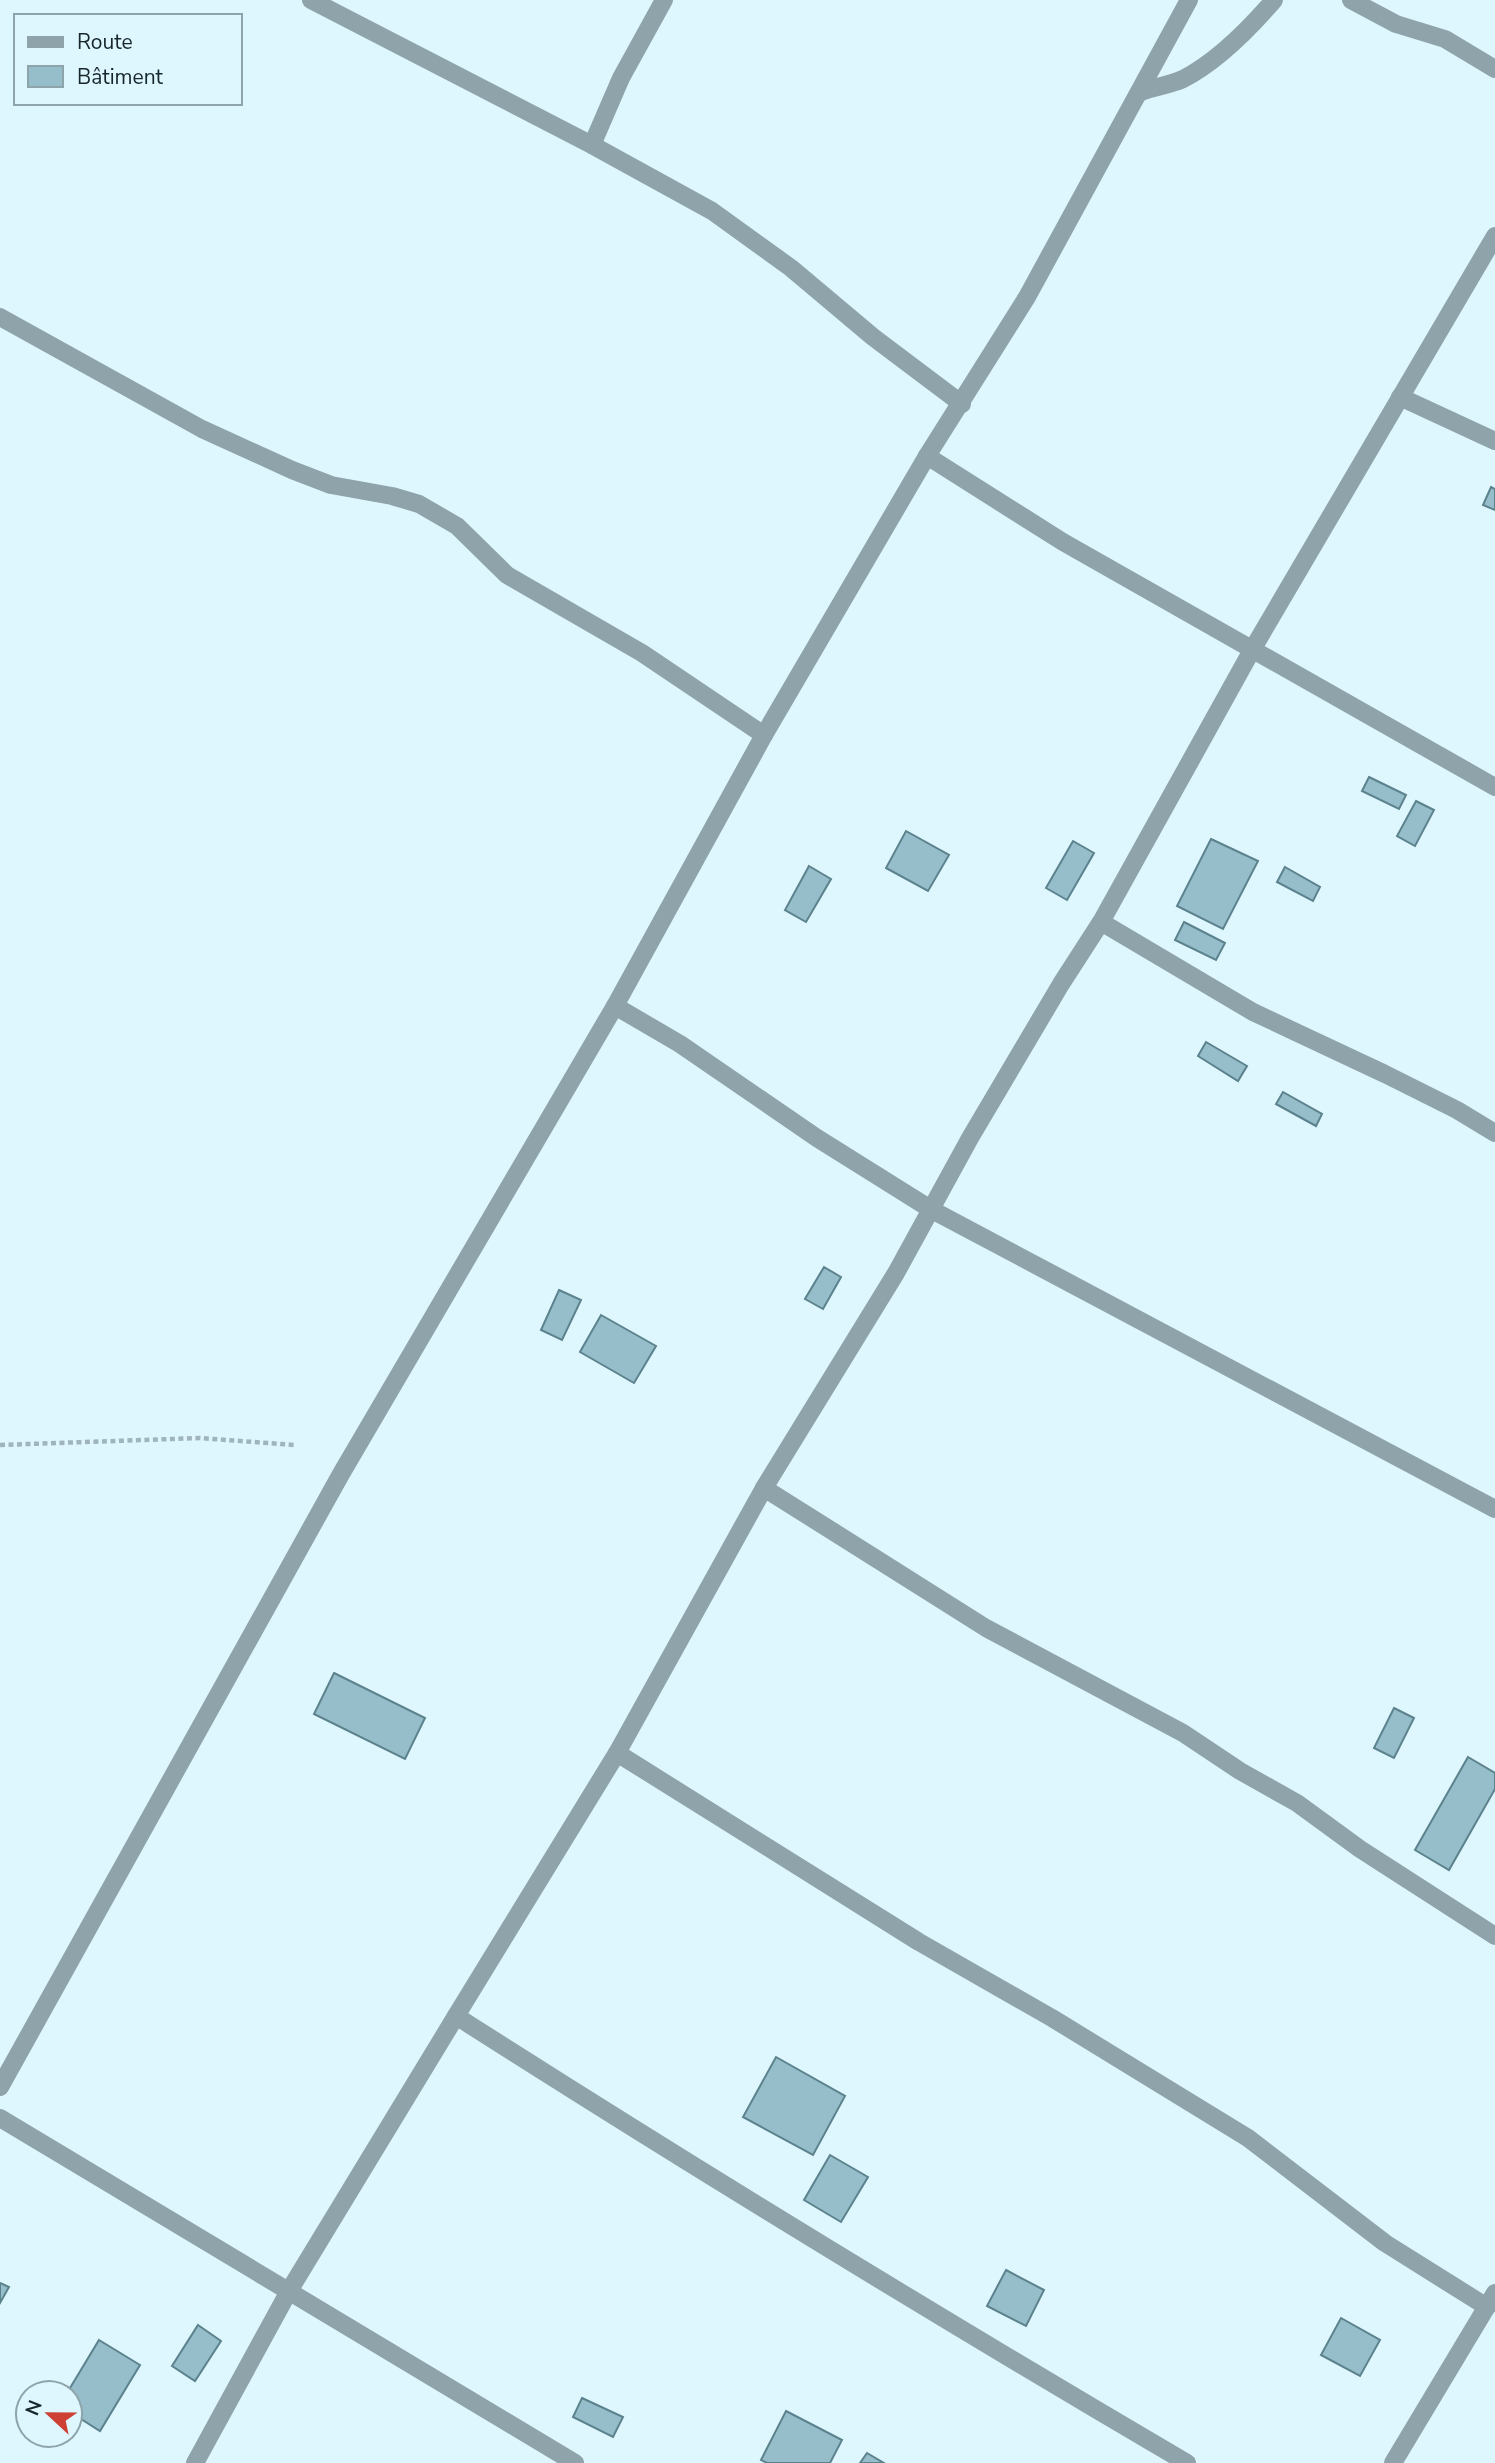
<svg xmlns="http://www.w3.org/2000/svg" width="1495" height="2463" font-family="'Nunito Sans',sans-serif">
  <rect width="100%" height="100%" fill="#def7fe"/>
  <g fill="#96beca" stroke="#5c828d" stroke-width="2">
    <path d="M1491,487l4,2v21l-12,-5z"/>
    <path d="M1369,777l37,18 -7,14 -37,-18z"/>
    <path d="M1416,801l18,9 -19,36 -18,-10z"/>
    <path d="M906,831l43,24 -21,36 -42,-23z"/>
    <path d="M1211,839l47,22 -35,68 -46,-23z"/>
    <path d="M1073,841l21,12 -27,47 -21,-12z"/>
    <path d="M809,866l22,13 -25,43 -21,-12z"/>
    <path d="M1285,867l35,20 -7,14 -36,-19z"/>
    <path d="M1184,922l41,21 -9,17 -41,-20z"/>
    <path d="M1206,1042l41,24 -9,15 -40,-25z"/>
    <path d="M1283,1092l39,22 -6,12 -40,-22z"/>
    <path d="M824,1267l17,10 -18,32 -18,-10z"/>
    <path d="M559,1290l22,10 -19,40 -21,-10z"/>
    <path d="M601,1315l55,31 -22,37 -54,-31z"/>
    <path d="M334,1673l91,45 -20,41 -91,-45z"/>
    <path d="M1394,1708l20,10 -20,40 -20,-10z"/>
    <path d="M1468,1757l27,16v16l-46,81 -34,-20z"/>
    <path d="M776,2057l69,39 -32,59 -70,-38z"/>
    <path d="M830,2155l38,22 -27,45 -37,-22z"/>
    <path d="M1006,2270l38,20 -18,36 -39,-20z"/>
    <path d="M0,2283l9,4 -9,16z"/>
    <path d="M1341,2318l39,22 -20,36 -39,-21z"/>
    <path d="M198,2325l23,16 -26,40 -23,-15z"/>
    <path d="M99,2340l41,25 -40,66 -30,-19v-19h-3z"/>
    <path d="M582,2398l41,19 -10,20 -40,-20z"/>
    <path d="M786,2411l56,29 -12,23h-63l-6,-3z"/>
    <path d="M867,2453l17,10h-24z"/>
  </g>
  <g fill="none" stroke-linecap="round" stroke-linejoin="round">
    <path stroke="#9fb5bb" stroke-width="4.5" stroke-dasharray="5 3.5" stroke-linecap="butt" d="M0,1445l200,-7 95,7"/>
    <g stroke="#8fa4aa" stroke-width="18">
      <path d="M311,0l281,145 120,66 79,57 82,69 89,67"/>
      <path d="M1351,0l45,24 49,15 50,30"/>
      <path d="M1141,92c13,-5 29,-7 42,-13 35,-18 66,-50 91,-79"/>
      <path d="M592,145l29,-67 43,-78"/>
      <path d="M0,317l202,112 90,41 39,15 61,11 27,8 38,22 50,49 135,78 122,82"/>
      <path d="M1400,397l95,44"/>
      <path d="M927,456l136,86 432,245"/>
      <path d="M1101,922l152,90 132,62 72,36 38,23"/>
      <path d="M615,1006l65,38 137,94 115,72 563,299"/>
      <path d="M764,1488l132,-215 74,-135 91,-154 40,-62 151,-272 243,-414"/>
      <path d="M617,1753l302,189 133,76 196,120 137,105 102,64"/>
      <path d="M0,2087l341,-613 274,-468 149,-271 163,-279 100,-159 162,-297"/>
      <path d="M0,2118l575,345"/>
      <path d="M195,2463l94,-172 167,-275"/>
      <path d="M1187,2463c-247,-145 -490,-293 -731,-447l161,-263 147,-265 222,140 197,105 57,38 57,32 63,46 135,87"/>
      <path d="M1393,2463l102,-170"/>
    </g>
  </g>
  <rect x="14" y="14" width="228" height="91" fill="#def7fe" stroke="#8ea3aa" stroke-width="2"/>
  <rect x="28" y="37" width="35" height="10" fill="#8fa4aa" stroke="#8ea3aa" stroke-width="2"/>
  <text x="77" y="49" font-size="21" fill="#17262b">Route</text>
  <rect x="28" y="66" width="35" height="21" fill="#96beca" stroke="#8ea3aa" stroke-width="2"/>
  <text x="77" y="84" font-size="21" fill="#17262b">Bâtiment</text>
  <g transform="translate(49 2414) rotate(292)"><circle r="33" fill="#def7fe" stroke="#8ea3aa" stroke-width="2"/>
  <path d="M0-5L12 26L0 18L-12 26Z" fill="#cd4033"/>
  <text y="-10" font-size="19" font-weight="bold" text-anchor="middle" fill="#17262b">N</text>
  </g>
</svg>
